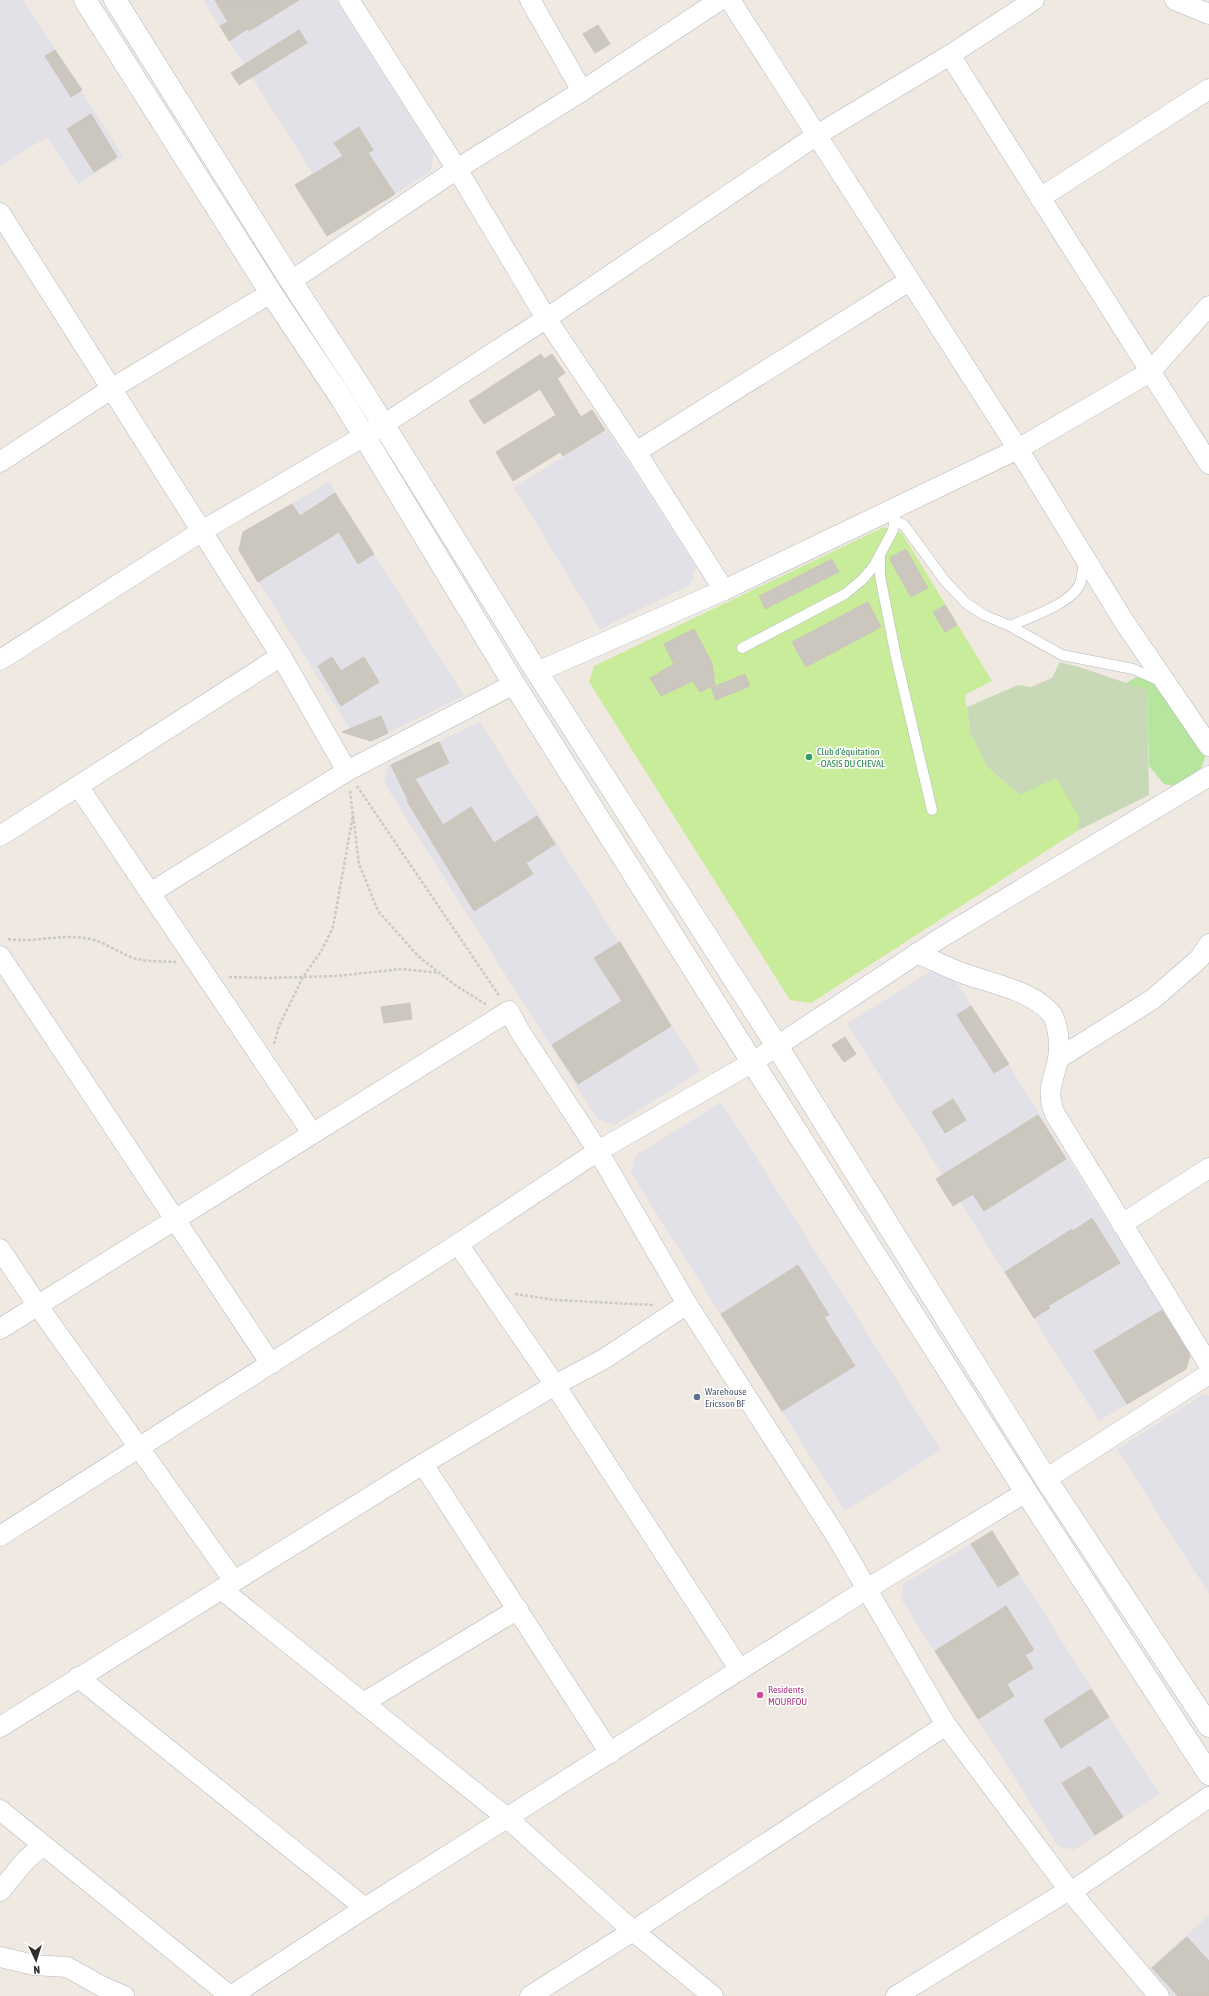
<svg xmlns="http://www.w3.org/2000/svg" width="1209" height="1996" font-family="'Asap Condensed',sans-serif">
  <rect width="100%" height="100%" fill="#efe9e1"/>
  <g fill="#e3e1e8">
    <path d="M0,0h23l100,156 -45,28 -31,-47 -47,29z"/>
    <path d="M203,0h133l98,154 -4,18 -85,53z"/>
    <path d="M607,430l89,137 -6,18 -90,44 -86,-142z"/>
    <path d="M329,482l135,214 -93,45 -17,-5 -115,-186 4,-18z"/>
    <path d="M480,722l221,349 -86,54 -18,-6 -213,-336 4,-18z"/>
    <path d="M932,970l18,2 240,380 -4,17 -87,52 -252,-397z"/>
    <path d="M721,1102l220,348 -96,61 -214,-338 4,-17z"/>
    <path d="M1204,1394l5,2v198l-92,-145z"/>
    <path d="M992,1531l167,263 -85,56 -16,-4 -157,-247 2,-15z"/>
    <path d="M1209,1915v81h-38l-23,-27z"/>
  </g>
  <path fill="#b6e59e" d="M1136,677l13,4 20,15 34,50 2,12 -4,10 -26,18 -11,-2 -15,-18 -2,-76 -21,-7z"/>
  <path fill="#c8d9b8" d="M1060,662l19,5 68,23 2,105 -72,36 2,-13 -59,-23 -33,-28 -17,-35 -3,-25 51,-22 13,2 21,-9z"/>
  <path fill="#c9ec9a" d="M884,527l18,6 90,148 -27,14 5,37 17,35 33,28 36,-17 24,40 -3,13 -266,172 -21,-3 -201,-318 5,-16z"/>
  <g fill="#cbc7bf" stroke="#cbc5ba">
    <path d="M215,0h84l-50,31 -2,-2 -18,12 -9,-15 8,-4z"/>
    <path d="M598,25l12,19 -15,9 -12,-19z"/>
    <path d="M299,30l8,13 -68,42 -8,-12z"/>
    <path d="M55,50l27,40 -11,7 -26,-41z"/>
    <path d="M91,114l26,43 -23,15 -27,-43z"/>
    <path d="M359,127l14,23 -5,3 27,41 -68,42 -32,-51 48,-29 -9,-13z"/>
    <path d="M541,354l3,5 8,-5 13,19 -8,5 24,39 11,-7 13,20 -42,26 -3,-4 -47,29 -17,-29 60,-37 -16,-26 -56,35 -15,-23z"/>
    <path d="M335,493l39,61 -16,10 -19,-32 -81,50 -19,-32 4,-18 49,-28 8,12z"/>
    <path d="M906,549l22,39 -17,9 -22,-39z"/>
    <path d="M832,559l7,13 -74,37 -6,-13z"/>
    <path d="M868,602l13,25 -75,40 -14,-25z"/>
    <path d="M945,605l12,20 -12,7 -12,-20z"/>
    <path d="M694,629l18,34 3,22 -15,7 -7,-11 -32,15 -11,-18 24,-14 -10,-20z"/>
    <path d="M332,657l9,14 23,-14 15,25 -38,24 -23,-40z"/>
    <path d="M745,674l5,12 -34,14 -5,-12z"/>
    <path d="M381,716l7,17 -17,8 -29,-9z"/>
    <path d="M439,742l10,21 -34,16 28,46 28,-18 23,36 43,-27 18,28 -29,19 7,11 -59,37 -67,-110 1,-1 -17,-35z"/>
    <path d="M620,942l51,84 -93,58 -26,-39 70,-44 -28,-43z"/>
    <path d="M410,1003l2,16 -28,4 -3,-16z"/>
    <path d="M971,1006l38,58 -15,9 -37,-58z"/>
    <path d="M845,1037l11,17 -12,8 -12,-17z"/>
    <path d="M953,1099l13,21 -21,13 -13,-21z"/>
    <path d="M1038,1115l28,44 -82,52 -11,-17 -20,12 -17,-27z"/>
    <path d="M1092,1218l28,45 -72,43 2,2 -16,10 -29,-46 67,-43 1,2z"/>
    <path d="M798,1265l31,50 -5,2 31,49 -73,45 -61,-97z"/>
    <path d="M1162,1310l28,45 -4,14 -59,35 -33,-53z"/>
    <path d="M992,1531l27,43 -21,13 -27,-43z"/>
    <path d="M1006,1606l28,44 -9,5 8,13 -26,16 7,12 -36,23 -43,-68z"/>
    <path d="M1091,1689l18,28 -48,31 -17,-28z"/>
    <path d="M1090,1766l33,51 -28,18 -33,-52z"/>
    <path d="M1187,1937l22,24v35h-31l-26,-28z"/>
  </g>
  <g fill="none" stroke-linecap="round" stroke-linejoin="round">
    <g stroke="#b4b7c1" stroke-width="11">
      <g id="service">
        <path d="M894,521l10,4 41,56 21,22 18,12 26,11 52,29 71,14 25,11"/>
        <path d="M880,556v20l16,81 36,153"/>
        <path d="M1010,626c20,-9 65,-23 71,-45 2,-7 2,-15 2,-22"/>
        <path d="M742,648l103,-54 18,-15 11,-13 19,-36 2,-15"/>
      </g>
    </g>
    <g stroke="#b4b7c1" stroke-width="21">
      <g id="minor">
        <path d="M349,0l108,169 89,149 90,134 88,138"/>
        <path d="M530,0l52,91"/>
        <path d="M730,0l288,449 105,171 86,126"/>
        <path d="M1175,0l34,14"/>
        <path d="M950,55l259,409"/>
        <path d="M1040,198l169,-109"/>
        <path d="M0,213l281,443 66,115"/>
        <path d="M291,281l166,-112 125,-78 138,-91"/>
        <path d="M636,452l273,-171"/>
        <path d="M0,462l111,-73 160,-96"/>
        <path d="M0,660l202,-129 181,-106 173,-113 261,-177 133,-80 84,-55"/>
        <path d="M537,672l187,-82 294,-141 132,-77 59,-66"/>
        <path d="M78,786l234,347"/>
        <path d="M0,836l281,-180"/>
        <path d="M150,893l197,-122 167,-87"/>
        <path d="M917,953c16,7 31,15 48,21 28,10 64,16 85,38 7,7 9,25 9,35 0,28 -16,38 -4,67l154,251"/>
        <path d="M0,956l271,408"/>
        <path d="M1059,1058l94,-59 46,-40 10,-15"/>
        <path d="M1122,1224l87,-56"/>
        <path d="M458,1244l97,141 185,285"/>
        <path d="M0,1249l38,57 196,275"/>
        <path d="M0,1329l509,-318 10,19 79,121 89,153 149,232 110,189 123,165 90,106"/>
        <path d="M423,1464l187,289"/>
        <path d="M1046,1479l163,-105"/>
        <path d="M0,1536l458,-292 140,-93 155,-89 186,-123 270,-163"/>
        <path d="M221,1589l286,229 126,113 80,65"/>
        <path d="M78,1677l287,231"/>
        <path d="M363,1703l155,-94"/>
        <path d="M0,1727l423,-263 132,-79 49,-26 83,-55"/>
        <path d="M0,1810l230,186"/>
        <path d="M0,1891l25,-30 18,-16"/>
        <path d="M0,1957l34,8 33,2 36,20 21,9"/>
        <path d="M231,1996l134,-88 502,-319 159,-97"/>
        <path d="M530,1996l103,-65 313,-206"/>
        <path d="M896,1996l173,-106 2,2 138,-95"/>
      </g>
    </g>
    <g stroke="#b4b7c1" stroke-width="23">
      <g id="tertiary">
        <path d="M85,0l186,293 72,108 171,283 223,354 289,454 183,282"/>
        <path d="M115,0l176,281 71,109 175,282 240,374 269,433 163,247"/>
      </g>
    </g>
    <g stroke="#c9c9c9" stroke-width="2.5" stroke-dasharray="3 2" stroke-linecap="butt">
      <path d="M357,786l143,211"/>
      <path d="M350,791l9,73 19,47 40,45 37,29 32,20"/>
      <path d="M8,939c26,4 51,-5 77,-1 17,2 32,14 48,20 13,4 30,3 43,4"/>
      <path d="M229,977l39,1 69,-2 64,-7 39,4"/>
      <path d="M274,1044l5,-18 24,-49 19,-27 11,-23 20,-112"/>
      <path d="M515,1294l41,6 97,5"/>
    </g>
    <use href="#service" stroke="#fff" stroke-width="10"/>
    <use href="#minor" stroke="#fff" stroke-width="20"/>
    <use href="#tertiary" stroke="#fff" stroke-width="22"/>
  </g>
  <circle fill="#2e9e5b" stroke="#fff" stroke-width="1.5" cx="809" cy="757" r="4"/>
  <circle fill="#5c6f8a" stroke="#fff" stroke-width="1.5" cx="697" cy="1397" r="4"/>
  <circle fill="#d1479c" stroke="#fff" stroke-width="1.5" cx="760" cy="1695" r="4"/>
  <g text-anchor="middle" stroke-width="3.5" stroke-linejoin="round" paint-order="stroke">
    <g font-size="10" fill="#27864d" stroke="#fff" text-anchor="start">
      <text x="817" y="755">Club d'équitation<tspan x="817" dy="12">- OASIS DU CHEVAL</tspan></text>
    </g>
    <g font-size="10" fill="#4e5e75" stroke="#fff" text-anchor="start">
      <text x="705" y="1395">Warehouse<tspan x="705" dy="12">Ericsson BF</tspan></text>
    </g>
    <g font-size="10" fill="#b23c85" stroke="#fff" text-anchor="start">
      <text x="768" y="1693">Residents<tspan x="768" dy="12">MOURFOU</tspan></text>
    </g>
  </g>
  <g transform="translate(36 1960) rotate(176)" stroke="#ffffff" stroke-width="3" paint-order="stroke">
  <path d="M0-3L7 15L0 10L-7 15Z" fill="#2e2e2e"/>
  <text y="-6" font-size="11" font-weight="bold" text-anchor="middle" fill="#2e2e2e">N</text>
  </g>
</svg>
